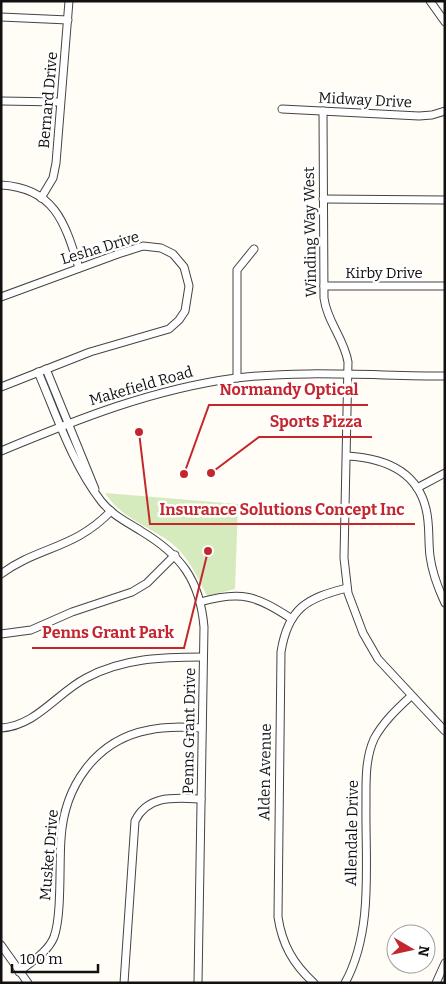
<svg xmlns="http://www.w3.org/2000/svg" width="446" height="984" font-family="Bitter,serif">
  <rect width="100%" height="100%" fill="#fffdf5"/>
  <path fill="#d5ebbd" d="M105,493l133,11 -3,85 -28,7c-9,-18 -20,-42 -37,-54 -23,-17 -49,-24 -65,-49z"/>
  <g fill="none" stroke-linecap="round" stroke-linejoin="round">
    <g stroke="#444" stroke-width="9">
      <g id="minor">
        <path d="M430,1l15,21"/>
        <path d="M1,17l67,3"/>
        <path d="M1,101l59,1"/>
        <path d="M282,109l137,7 13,-1 13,-4"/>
        <path d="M323,111l1,187c3,24 20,40 24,64l-4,196 4,35 15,40 15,26 67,72"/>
        <path d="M1,185c54,3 64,38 78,83"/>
        <path d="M41,198l12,-20 3,-15 13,-162"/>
        <path d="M323,199l122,1"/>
        <path d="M324,286h121"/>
        <path d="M1,297l117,-43 25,-8 18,2 12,6 11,13 5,19 -4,25 -6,9 -10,9 -79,23 -89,35"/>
        <path d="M46,369l49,120"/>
        <path d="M38,372c19,44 34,91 63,129 11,14 26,21 40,30 40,24 59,49 63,96l-6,356"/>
        <path d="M237,378v-108l17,-21"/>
        <path d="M1,451c77,-32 152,-62 235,-73 66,-8 142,-2 209,-2"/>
        <path d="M347,456c36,2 70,14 79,53 4,15 2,31 4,47 2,16 8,32 15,47"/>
        <path d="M417,488l28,-15"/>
        <path d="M1,574c36,-27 74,-25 110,-63"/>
        <path d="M200,602c42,-12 56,-6 92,17"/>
        <path d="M1,634l30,-4 41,-18 60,-20 15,-9 28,-28"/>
        <path d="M1,728c35,-2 56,-35 85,-50 37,-20 77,-21 117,-21"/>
        <path d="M1,945l27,38"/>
        <path d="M19,972c12,-10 29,-20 35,-35 8,-22 5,-72 7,-98 3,-52 34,-99 88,-109 17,-4 36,-3 53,-2"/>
        <path d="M124,983l11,-162c13,-27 41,-23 66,-22"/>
        <path d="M314,983c-21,-19 -32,-39 -36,-66l3,-265c7,-44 26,-54 66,-64"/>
        <path d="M345,983c29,-53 20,-121 21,-180 0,-21 -1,-44 8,-64 9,-17 23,-30 37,-43"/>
        <path d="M436,983l9,-20"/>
      </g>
    </g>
    <use href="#minor" stroke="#fff" stroke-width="7"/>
  </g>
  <g text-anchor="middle" stroke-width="5" stroke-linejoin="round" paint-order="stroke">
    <g font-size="15" fill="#111" stroke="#fff">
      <text transform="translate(48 100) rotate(-85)" y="5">Bernard Drive</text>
      <text transform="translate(365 100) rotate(3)" y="5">Midway Drive</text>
      <text transform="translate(310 232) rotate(-91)" y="5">Winding Way West</text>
      <text transform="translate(100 248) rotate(-17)" y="5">Lesha Drive</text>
      <text x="384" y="278">Kirby Drive</text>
      <text transform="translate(141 386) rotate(-16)" y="5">Makefield Road</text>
      <text transform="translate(189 731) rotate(-89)" y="5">Penns Grant Drive</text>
      <text transform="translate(265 772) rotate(-89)" y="5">Alden Avenue</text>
      <text transform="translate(352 833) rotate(-89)" y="5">Allendale Drive</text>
      <text transform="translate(49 855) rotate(-85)" y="5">Musket Drive</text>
    </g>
  </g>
  <path fill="none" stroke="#c4262e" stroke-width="2" d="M184 474L209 405H368M211 473L259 437H372M139 432L150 524H415M208 551L184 648H32"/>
  <g fill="#c4262e" stroke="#fff" stroke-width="2">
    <circle cx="184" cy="474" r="5"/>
    <circle cx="211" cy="473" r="5"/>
    <circle cx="139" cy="432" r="5"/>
    <circle cx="208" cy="551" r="5"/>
  </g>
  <g font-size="16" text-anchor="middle" font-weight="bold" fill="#c4262e" stroke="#fff" stroke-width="5" stroke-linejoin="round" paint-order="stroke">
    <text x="289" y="395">Normandy Optical</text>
    <text x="316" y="427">Sports Pizza</text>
    <text x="282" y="515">Insurance Solutions Concept Inc</text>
    <text x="108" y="638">Penns Grant Park</text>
  </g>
  <rect width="446" height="984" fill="none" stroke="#111111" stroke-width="5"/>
  <g transform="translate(411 949) rotate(99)"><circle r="24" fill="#ffffff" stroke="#a0a0a0"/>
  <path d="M0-4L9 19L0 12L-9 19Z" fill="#c4262e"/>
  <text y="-8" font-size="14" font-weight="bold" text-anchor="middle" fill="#111111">N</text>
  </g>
  <path d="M12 964v8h86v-8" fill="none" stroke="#111111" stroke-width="2.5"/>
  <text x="20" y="964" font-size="15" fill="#111111" stroke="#ffffff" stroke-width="4" paint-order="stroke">100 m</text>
</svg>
